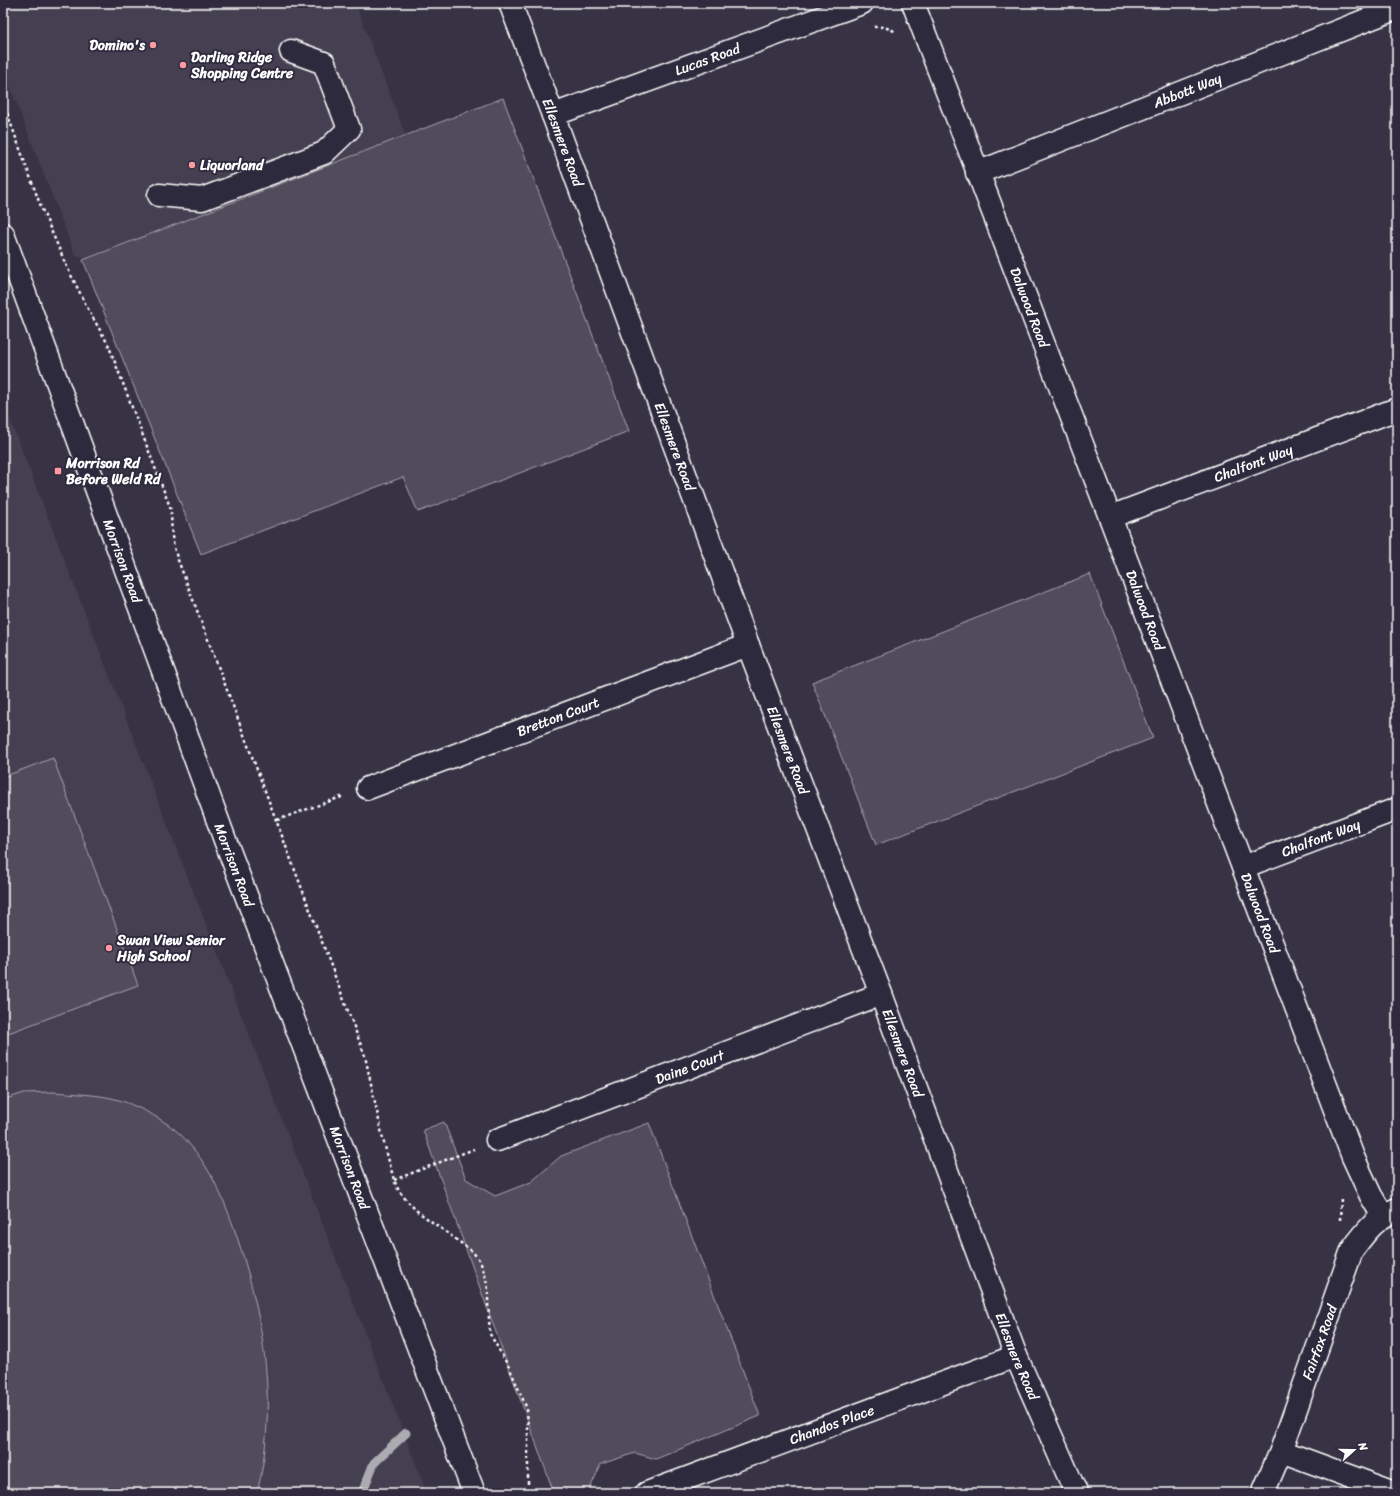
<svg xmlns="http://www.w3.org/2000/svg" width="1400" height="1496" viewBox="0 0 1400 1496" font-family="Sriracha,sans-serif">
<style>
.built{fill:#444051}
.green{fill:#514c5c;stroke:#a8a6ae}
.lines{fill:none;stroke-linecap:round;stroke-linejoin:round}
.stream{stroke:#adabb2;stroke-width:9}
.minor-casing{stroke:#fff;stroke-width:25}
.major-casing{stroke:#fff;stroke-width:25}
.path{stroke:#fff;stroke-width:2.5;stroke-dasharray:3 3;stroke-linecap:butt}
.minor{stroke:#2f2a3d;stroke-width:22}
.major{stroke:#2f2a3d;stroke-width:22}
.poi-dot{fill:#ff9aa2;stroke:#2f2a3d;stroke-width:1.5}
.labels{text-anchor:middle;stroke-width:4;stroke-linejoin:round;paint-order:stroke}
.poi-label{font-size:14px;font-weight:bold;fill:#fff;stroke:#2f2a3d;text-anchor:start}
.street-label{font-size:14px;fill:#fff;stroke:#2f2a3d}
</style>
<rect width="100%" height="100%" fill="#373345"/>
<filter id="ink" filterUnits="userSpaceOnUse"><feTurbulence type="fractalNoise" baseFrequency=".025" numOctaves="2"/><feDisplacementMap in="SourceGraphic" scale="8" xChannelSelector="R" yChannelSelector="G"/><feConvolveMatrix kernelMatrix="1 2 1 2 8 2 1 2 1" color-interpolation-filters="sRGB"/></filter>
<g filter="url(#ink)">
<g class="built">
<polygon points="3,3 355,3 406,137 86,258 75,255 3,68"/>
<polygon points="3,402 427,1493 3,1493"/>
</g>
<g class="green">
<polygon points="503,98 629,431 418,512 403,477 201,554 83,260"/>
<polygon points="1090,574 1153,738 876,845 812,682"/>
<polygon points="53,758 138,985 3,1035 3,777"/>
<path d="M53,1092C74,1094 102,1094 122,1101C140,1107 168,1122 181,1135C210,1164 226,1203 238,1240C265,1321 278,1410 257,1493H3V1100L24,1093Z"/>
<polygon points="444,1122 466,1179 495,1196 531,1182 561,1156 649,1123 760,1416 656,1459 635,1453 601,1464 588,1493 554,1493 423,1130"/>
</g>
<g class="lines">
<polyline class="stream" points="362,1493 374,1463 406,1433"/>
<defs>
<g id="minor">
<path id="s1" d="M510,3L553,115L748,645L881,994L1016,1356L1073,1486L1077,1493"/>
<path id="s2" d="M913,3L1110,517L1353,1157L1371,1196L1383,1216"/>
<path id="s3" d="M553,115L862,3"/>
<path id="s4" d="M977,173L1397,8"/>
<polyline points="159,195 202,199 324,153 349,129 324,63 291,51"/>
<path id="s5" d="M1110,517L1397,409"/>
<path id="s6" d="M368,788L748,645"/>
<path id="s7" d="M1243,867L1397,809"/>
<path id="s8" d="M497,1140L881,994"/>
<polyline points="1281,1451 1395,1493"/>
<path id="s9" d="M647,1493L1016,1356"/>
<path id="s10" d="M1263,1493L1281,1451L1352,1250C1367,1230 1375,1219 1397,1209"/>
</g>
<g id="major">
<path id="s11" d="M3,234L225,840L474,1493"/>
</g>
</defs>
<use href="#minor" class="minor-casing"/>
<use href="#major" class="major-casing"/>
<g class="path">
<path d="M874,27C882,26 889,28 896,32"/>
<path d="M3,102L41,207L68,269L89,311L108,344L170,507C172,517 171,526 172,536C173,544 175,552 178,560L365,1056L383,1139L394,1180L399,1191L407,1201L417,1211L472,1251L480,1261L485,1275L488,1289V1303L490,1334L510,1369L527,1409L528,1428V1493"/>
<polyline points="277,820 344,796"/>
<polyline points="394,1180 474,1149"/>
<polyline points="1340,1220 1341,1198"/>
</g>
<use href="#minor" class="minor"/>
<use href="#major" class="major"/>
</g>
</g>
<g class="poi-dot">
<circle cx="153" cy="45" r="4"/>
<circle cx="183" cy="65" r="4"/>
<circle cx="192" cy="165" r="4"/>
<rect x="54" y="467" width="8" height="8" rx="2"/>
<circle cx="109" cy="948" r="4"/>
</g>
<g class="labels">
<g class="poi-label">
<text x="145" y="50" text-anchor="end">Domino's</text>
<text x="191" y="62">Darling Ridge<tspan x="191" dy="16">Shopping Centre</tspan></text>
<text x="200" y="170">Liquorland</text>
<text x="66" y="468">Morrison Rd<tspan x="66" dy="16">Before Weld Rd</tspan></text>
<text x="117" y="945">Swan View Senior<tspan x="117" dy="16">High School</tspan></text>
</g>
<g class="street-label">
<text dy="5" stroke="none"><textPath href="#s3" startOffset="164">Lucas Road</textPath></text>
<text dy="5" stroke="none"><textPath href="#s4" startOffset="226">Abbott Way</textPath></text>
<text dy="5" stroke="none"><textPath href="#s1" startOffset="149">Ellesmere Road</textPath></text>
<text dy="5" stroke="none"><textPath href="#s2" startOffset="326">Dalwood Road</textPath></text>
<text dy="5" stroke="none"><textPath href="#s1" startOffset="473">Ellesmere Road</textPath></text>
<text dy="5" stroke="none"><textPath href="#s5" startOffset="153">Chalfont Way</textPath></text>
<text dy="5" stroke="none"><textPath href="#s11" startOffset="348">Morrison Road</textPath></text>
<text dy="5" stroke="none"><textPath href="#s2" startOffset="650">Dalwood Road</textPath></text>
<text dy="5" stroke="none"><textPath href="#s6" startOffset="203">Bretton Court</textPath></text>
<text dy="5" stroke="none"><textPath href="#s1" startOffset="797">Ellesmere Road</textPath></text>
<text dy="5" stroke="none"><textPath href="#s7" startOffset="83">Chalfont Way</textPath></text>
<text dy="5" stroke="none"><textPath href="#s11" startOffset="672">Morrison Road</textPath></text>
<text dy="5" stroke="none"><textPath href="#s2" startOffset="974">Dalwood Road</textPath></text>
<text dy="5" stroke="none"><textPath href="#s1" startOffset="1121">Ellesmere Road</textPath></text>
<text dy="5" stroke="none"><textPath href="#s8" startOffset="206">Daine Court</textPath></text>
<text dy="5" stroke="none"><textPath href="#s11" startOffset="996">Morrison Road</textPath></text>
<text dy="5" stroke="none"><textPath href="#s10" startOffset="161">Fairfax Road</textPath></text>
<text dy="5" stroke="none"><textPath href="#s1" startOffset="1445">Ellesmere Road</textPath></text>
<text dy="5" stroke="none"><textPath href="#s9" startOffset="197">Chandos Place</textPath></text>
</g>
</g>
<rect width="1400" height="1496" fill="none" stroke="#2f2a3d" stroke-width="16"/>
<rect x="8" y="8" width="1384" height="1480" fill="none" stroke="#fff" stroke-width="1.5" filter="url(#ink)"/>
<g transform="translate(1354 1450) rotate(69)" stroke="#2f2a3d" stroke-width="3" paint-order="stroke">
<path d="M0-3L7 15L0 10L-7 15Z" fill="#ffffff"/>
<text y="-6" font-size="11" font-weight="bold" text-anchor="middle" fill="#ffffff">N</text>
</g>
</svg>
